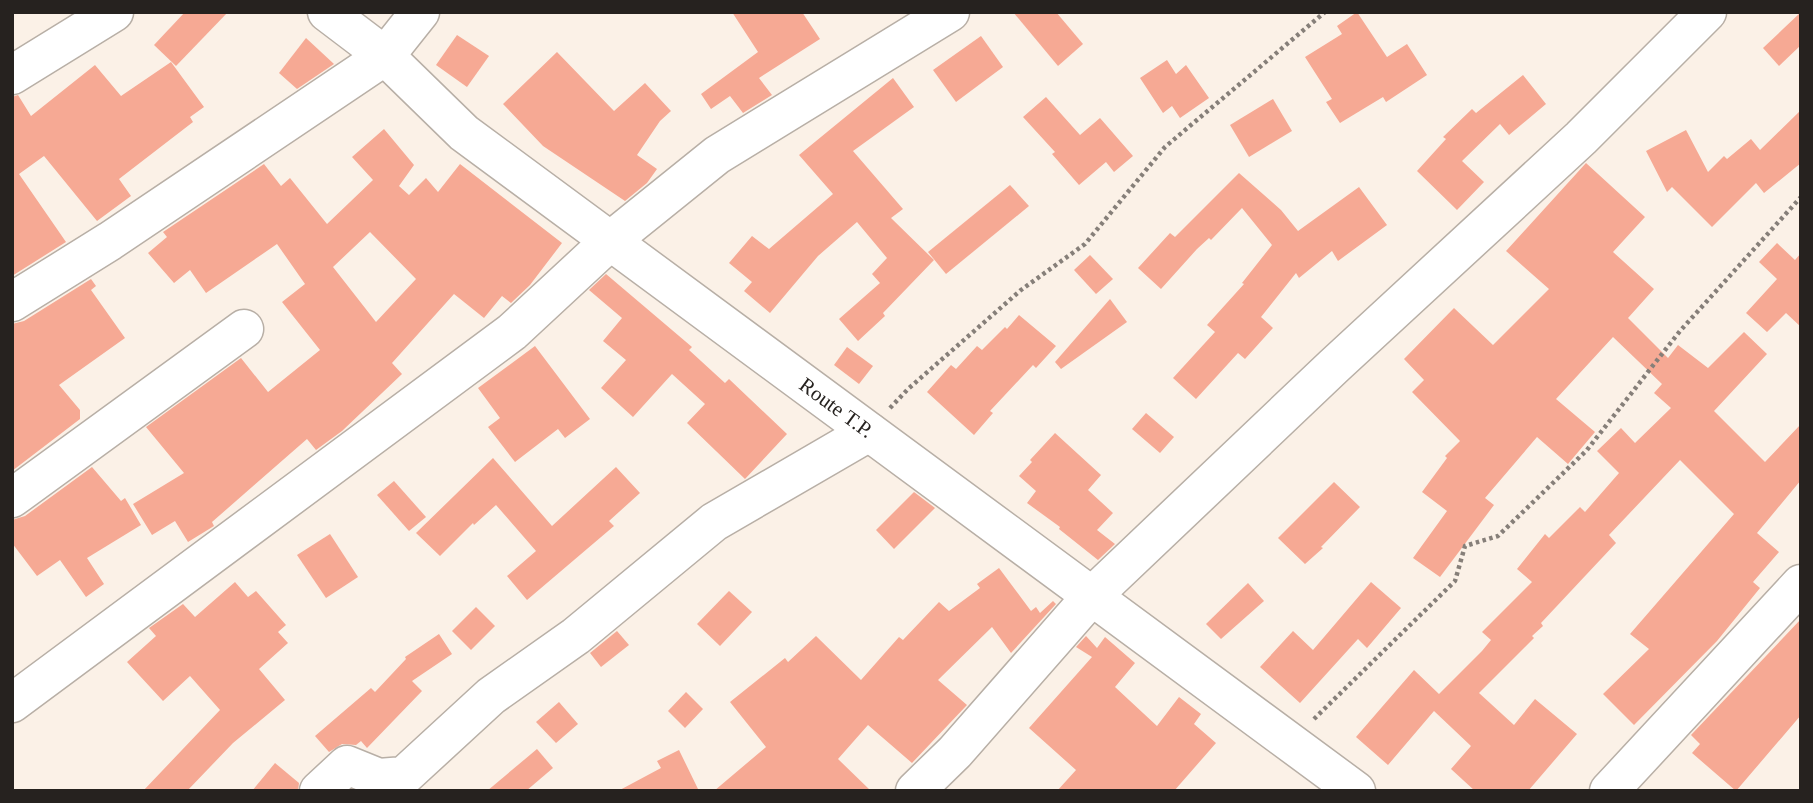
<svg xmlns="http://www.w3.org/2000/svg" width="1813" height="803" viewBox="0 0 1813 803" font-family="'Times New Roman',serif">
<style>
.building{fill:#f6a994;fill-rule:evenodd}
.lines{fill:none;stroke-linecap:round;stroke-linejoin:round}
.minor-casing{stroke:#b8afa6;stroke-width:41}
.path{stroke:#867f79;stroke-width:4.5;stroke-dasharray:3.5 3.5;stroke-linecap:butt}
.minor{stroke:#fff;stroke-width:38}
.labels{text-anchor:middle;stroke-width:7;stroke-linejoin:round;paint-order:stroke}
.street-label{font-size:21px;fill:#26221f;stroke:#fff}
</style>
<rect width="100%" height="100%" fill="#fbf1e7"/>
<g class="building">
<polygon points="185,12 228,12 176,66 154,45"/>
<polygon points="732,12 802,12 820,39 759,78 772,95 743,113 730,96 711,109 701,94 758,52"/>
<polygon points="1013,12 1056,12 1083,44 1058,66"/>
<polygon points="1357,12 1387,57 1407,44 1427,75 1386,102 1383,97 1340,123 1326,102 1332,99 1305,57 1342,34 1337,26"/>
<polygon points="1801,12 1801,45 1779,66 1763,48"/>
<polygon points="457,35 489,56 467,87 436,65"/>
<polygon points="981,36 1003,67 956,102 933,70"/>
<polygon points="306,38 334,64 297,89 279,73"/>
<polygon points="557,52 614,111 645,83 671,111 660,121 637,155 657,169 647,183 625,201 543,146 503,104"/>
<polygon points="1167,60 1176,74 1186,65 1209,98 1180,118 1172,106 1163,113 1140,78"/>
<polygon points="171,62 204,107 190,117 193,122 119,179 131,196 97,221 44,156 19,174 66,242 12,276 12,97 18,95 31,116 95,65 121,96"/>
<polygon points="1523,75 1546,104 1509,135 1500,124 1462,161 1484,182 1457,210 1417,171 1446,139 1443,137 1472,109 1476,113"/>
<polygon points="893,78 914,107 853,151 903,209 891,218 934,260 883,313 885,316 858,341 839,319 880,283 872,274 887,258 857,222 818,256 770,313 744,291 752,282 729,263 752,236 769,249 833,194 799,155"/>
<polygon points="1046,97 1080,135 1100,118 1133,156 1114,172 1106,162 1079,185 1052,154 1055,152 1023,117"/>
<polygon points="1273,99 1292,131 1249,157 1230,125"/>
<polygon points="1801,110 1801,163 1764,193 1756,183 1712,227 1672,187 1667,192 1646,151 1686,130 1708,172 1724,156 1727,159 1751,139 1760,150"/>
<path d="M384,129L414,165L399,186L409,195L426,178L438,192L460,164L562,243L530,285L511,303L502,296L484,318L454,294L392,363L402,374L342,431L316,450L307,439L212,522L214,526L188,542L175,521L152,535L133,504L184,473L146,427L241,358L268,392L320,350L282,302L305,284L277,244L206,293L190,270L174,283L148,253L167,237L163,232L264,164L281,186L290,178L327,224L373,180L352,157ZM370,232L416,279L376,322L333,267Z"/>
<polygon points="1586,163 1645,217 1613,252 1654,289 1628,318 1668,358 1678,345 1708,368 1744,332 1767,354 1714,411 1765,462 1801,424 1801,480 1757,533 1779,552 1753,582 1760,588 1717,641 1634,725 1603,694 1649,649 1630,634 1734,514 1680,460 1609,535 1616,543 1541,623 1543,626 1532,636 1534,638 1479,693 1514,725 1535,699 1577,734 1528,791 1475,791 1451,769 1471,746 1434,711 1388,765 1356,737 1414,670 1439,694 1482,651 1491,640 1482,632 1532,582 1517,569 1545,534 1549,538 1580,507 1585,512 1619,473 1597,451 1621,428 1635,443 1671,408 1654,393 1662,384 1613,337 1556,399 1595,432 1568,464 1537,437 1485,498 1494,505 1440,577 1413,558 1447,511 1422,492 1447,458 1445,456 1460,441 1412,392 1424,380 1404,359 1454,308 1493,345 1549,289 1506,251"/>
<polygon points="1239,173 1281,210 1298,231 1359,187 1387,225 1338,261 1332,251 1299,278 1296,273 1261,317 1273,328 1245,359 1238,353 1196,399 1173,378 1215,332 1207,325 1244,284 1242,283 1272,245 1242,208 1211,240 1209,238 1197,249 1161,289 1138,268 1170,233 1175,237"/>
<polygon points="1010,185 1029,206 946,274 928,252"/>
<polygon points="1777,243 1795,260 1801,253 1801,327 1786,313 1767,332 1746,313 1777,279 1759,262"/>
<polygon points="1090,255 1113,279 1096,294 1074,270"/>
<polygon points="606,274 692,347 689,350 725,383 729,379 787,434 745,479 687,423 705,404 672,374 633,417 601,388 626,360 603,341 622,318 589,290"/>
<polygon points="91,279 96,286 91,290 125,338 59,385 80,410 80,419 12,471 12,324 24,321"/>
<polygon points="1110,299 1127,322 1061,369 1055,362"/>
<polygon points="1019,315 1056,346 1036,368 1033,365 990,411 993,413 974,435 927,392 951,365 956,369 977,346 982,350 1005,327 1007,329"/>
<polygon points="535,346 590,419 565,438 558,429 515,462 488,427 500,418 478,388"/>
<polygon points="847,347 873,366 859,384 834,365"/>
<polygon points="1146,413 1174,437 1160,453 1132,429"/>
<polygon points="1055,433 1101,475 1088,490 1113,513 1097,530 1115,544 1098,560 1059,529 1060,527 1027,503 1036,491 1019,476 1032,462 1030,460"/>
<polygon points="493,458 552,526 616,467 640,493 609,521 614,526 527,600 507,576 536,551 496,505 474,525 473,523 440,556 416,533"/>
<polygon points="92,467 121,501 125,498 141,525 87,558 104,584 86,597 60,560 37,576 12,543 12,520 25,516"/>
<polygon points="394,481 426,517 409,531 377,495"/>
<polygon points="1334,482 1360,507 1321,547 1323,548 1305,564 1278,538"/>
<polygon points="914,492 935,508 894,549 876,530"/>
<polygon points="330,534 358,577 326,598 297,555"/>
<polygon points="999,568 1031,611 1036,607 1040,613 1053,601 1056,604 1011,653 992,627 938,680 967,705 912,763 868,725 838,759 871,791 714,791 766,747 730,702 785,658 788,662 816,636 861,680 899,637 903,640 939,602 949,611 980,588 977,584"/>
<polygon points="235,582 248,597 256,591 286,625 278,632 288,643 259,669 285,700 233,743 187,791 143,791 220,710 190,676 163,701 127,662 156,636 149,628 183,604 195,617"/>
<polygon points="1371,582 1401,608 1367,648 1358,639 1300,703 1260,667 1293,631 1313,650"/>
<polygon points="1248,583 1264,601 1221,639 1206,624"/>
<polygon points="729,591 752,612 720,646 697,624"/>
<polygon points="476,607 495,626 471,650 452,631"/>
<polygon points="1801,619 1801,715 1736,791 1692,753 1700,744 1691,735"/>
<polygon points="617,631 629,645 601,667 590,653"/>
<polygon points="439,634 452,654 412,681 422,691 367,748 361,741 356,745 342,744 329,752 315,736 371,688 375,692 406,659 405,657"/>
<polygon points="1086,636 1097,648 1105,637 1135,663 1115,687 1157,726 1179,697 1201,714 1194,724 1216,743 1174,791 1057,791 1076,770 1029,728 1092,657 1076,647"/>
<polygon points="686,692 703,709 685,728 668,711"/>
<polygon points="559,702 578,724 556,743 536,722"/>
<polygon points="537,749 553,768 526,791 487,791"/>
<polygon points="679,750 699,791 618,791 661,768 657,761"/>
<polygon points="275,763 299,783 298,791 252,791"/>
</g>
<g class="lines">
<defs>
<g id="minor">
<path id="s1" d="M327,12L385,56L464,133L1356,791"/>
<polyline points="12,75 114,12"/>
<polyline points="12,302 110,241 385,56 420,12"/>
<polyline points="12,498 244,329"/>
<polyline points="12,703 512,332 609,242 717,155 950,12"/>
<polyline points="319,791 347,765 379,778 404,776 491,696 576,636 714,522 869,432"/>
<polyline points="915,791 955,752 1091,597 1334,366 1581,138 1707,12"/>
<polyline points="1609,791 1801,584"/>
</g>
</defs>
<use href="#minor" class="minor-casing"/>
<g class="path">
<polyline points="890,408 908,389 1021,290 1085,244 1165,147 1325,12"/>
<polyline points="1314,719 1455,581 1465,546 1498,536 1587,450 1680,331 1801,197"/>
</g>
<use href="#minor" class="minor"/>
</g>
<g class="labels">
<g class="street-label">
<text dy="7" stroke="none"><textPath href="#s1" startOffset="646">Route T.P.</textPath></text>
</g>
</g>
<rect width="1813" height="803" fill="none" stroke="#26221f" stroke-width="28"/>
</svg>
